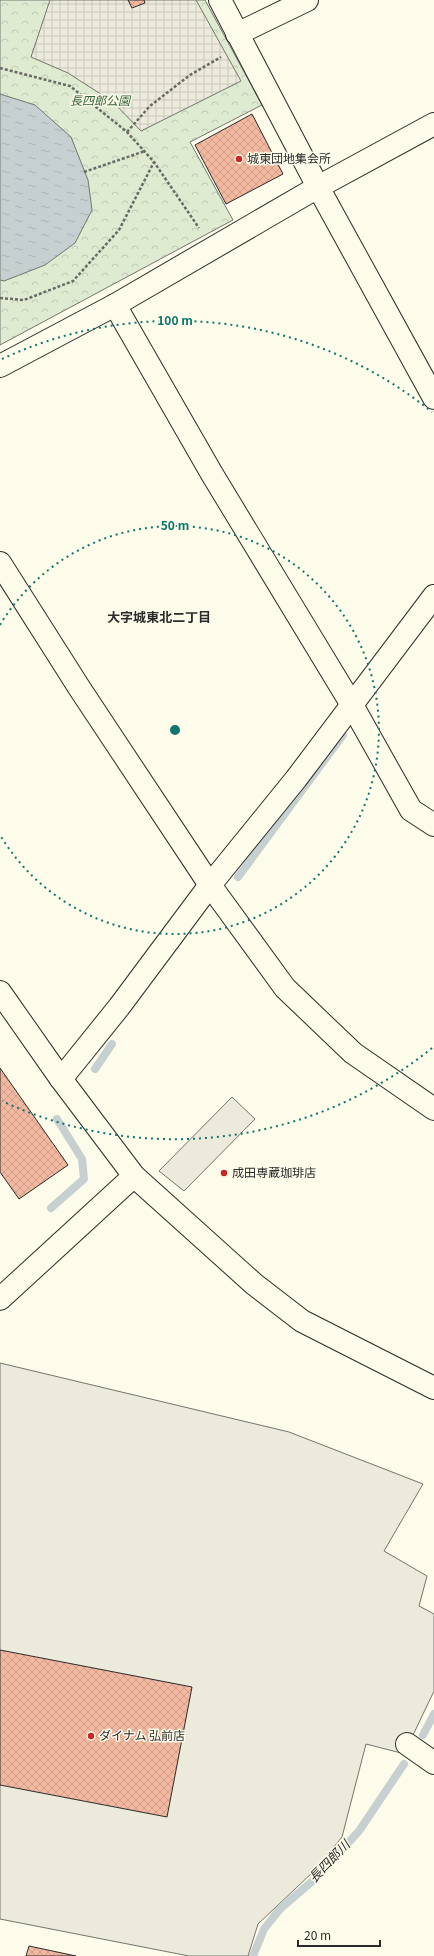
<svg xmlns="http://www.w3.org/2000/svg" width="434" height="1956" viewBox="0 0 434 1956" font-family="Georgia,'Noto Sans JP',serif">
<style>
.forest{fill:url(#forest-crowns);stroke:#74746e}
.parking{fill:#eceadb;stroke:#74746e}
.plaza{fill:url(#plaza-grid);stroke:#74746e}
.water{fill:url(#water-ripples);stroke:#74746e}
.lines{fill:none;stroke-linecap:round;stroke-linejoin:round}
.stream{stroke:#c7d0d0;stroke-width:8}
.building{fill:url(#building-cross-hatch);stroke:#2b2b2b}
.minor-casing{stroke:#2b2b2b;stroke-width:24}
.tertiary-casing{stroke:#2b2b2b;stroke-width:24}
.path{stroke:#6a6964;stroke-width:2.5;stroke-dasharray:3 2;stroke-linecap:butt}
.minor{stroke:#fdfbea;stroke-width:22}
.tertiary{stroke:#fdfbea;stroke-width:22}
.ring{fill:none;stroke:#0f766e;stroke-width:2;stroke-dasharray:2 4}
.poi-dot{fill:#c62828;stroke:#fdfbea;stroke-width:1.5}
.labels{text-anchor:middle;stroke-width:3;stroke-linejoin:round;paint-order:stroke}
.park-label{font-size:12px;font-style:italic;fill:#34623c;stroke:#fdfbea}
.poi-label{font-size:12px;fill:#2b2b2b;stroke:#fdfbea;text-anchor:start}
.neighbourhood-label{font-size:13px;font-weight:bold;fill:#2b2b2b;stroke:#fdfbea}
.water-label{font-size:13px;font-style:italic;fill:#2b2b2b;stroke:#fdfbea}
.centre{fill:#0f766e;stroke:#fdfbea;stroke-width:2}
.ring-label{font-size:12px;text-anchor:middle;font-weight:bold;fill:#0f766e;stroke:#fdfbea;stroke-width:3;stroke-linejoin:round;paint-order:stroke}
</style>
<defs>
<pattern id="forest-crowns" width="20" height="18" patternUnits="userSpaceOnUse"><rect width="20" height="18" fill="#deebd1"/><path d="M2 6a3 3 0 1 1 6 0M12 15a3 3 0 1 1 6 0" fill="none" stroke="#bfcab4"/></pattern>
<pattern id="plaza-grid" width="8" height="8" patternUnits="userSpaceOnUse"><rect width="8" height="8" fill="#eceadb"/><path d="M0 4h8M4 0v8" fill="none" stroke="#cbc9bc"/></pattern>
<pattern id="water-ripples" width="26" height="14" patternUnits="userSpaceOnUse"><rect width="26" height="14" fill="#c7d0d0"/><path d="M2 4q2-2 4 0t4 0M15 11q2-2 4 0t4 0" fill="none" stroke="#abb3b3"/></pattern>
<pattern id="building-cross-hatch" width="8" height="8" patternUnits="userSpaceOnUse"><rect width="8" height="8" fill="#f2b8a0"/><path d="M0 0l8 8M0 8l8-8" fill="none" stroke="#d09e8a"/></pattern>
</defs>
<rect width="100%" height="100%" fill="#fdfbea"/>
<polygon class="forest" points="0,0 205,0 262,105 190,142 233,220 0,345"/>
<g class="parking">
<polygon points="232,1097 255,1119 184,1191 159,1171"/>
<polygon points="0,1363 289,1432 423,1484 384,1551 427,1576 419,1606 434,1614 434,1691 414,1733 401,1753 366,1744 342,1837 314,1871 258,1924 248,1956 189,1956 0,1919"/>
</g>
<polygon class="plaza" points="50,0 196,0 241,81 141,131 113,102 68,73 31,57"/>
<polygon class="water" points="0,94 35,105 71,137 88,180 92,210 75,243 45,265 4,281 0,280"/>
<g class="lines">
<g class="stream">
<polyline points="238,877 343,735"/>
<polyline points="95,1069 112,1044"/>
<polyline points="51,1208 84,1179 82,1159 57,1119"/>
<polyline points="423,1735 434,1714"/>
<polyline points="253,1956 264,1929 280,1909 316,1878 359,1831 404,1764"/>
</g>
</g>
<g class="building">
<polygon points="128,0 144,0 145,3 132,8"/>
<polygon points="252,114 283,174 226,204 195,145"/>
<polygon points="0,1068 68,1165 19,1199 0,1172"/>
<polygon points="0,1650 192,1687 167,1817 0,1785"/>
<polygon points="29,1946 76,1956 26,1956"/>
</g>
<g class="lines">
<defs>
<g id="minor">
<polyline points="220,0 318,187 434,398"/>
<polyline points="237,34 307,0"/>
<polyline points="115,305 212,474 352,705 411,810 434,825"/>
<polyline points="0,366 115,305 318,187 434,124"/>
<polyline points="0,563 80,689 210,885 285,988 353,1053 434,1109"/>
<polyline points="61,1079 119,1007 210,885 296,779 434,596"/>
<polyline points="407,1744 434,1763"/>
</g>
<g id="tertiary">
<polyline points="0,992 61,1079 134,1176 254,1284 302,1321 434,1388"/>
<polyline points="0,1299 134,1176"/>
</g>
</defs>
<use href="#minor" class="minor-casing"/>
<use href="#tertiary" class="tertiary-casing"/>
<g class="path">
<polyline points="0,68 70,86 127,132 154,162 199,228"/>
<polyline points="127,132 150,106 190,75 221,57"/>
<polyline points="84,172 145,151"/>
<polyline points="0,298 24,300 73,281 119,230 154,162"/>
</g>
<use href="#minor" class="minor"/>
<use href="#tertiary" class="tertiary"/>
</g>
<g class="ring">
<path d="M0 625A204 204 0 1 1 0 835"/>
<path d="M432 1048A409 409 0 0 1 2 1101M2 359A409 409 0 0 1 432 412"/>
</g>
<g class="poi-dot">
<circle cx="239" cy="159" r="4"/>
<circle cx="224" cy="1173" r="4"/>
<circle cx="91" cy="1736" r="4"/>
</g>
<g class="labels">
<g class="park-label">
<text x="100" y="105">長四郎公園</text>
</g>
<g class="poi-label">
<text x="247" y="163">城東団地集会所</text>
<text x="232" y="1177">成田専蔵珈琲店</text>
<text x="99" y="1740">ダイナム 弘前店</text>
</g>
<g class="neighbourhood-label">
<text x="159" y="622">大字城東北二丁目</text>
</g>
<g class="water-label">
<text transform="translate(329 1861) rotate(-46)" y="5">長四郎川</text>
</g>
</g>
<circle cx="175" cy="730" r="6" class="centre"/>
<g class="ring-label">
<text x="175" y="325">100 m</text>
<text x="175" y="530">50 m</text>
</g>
<path d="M298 1940v6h82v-6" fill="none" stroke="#2b2b2b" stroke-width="2"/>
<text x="304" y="1940" font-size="12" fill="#2b2b2b" stroke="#fdfbea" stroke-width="3" paint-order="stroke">20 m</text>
</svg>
